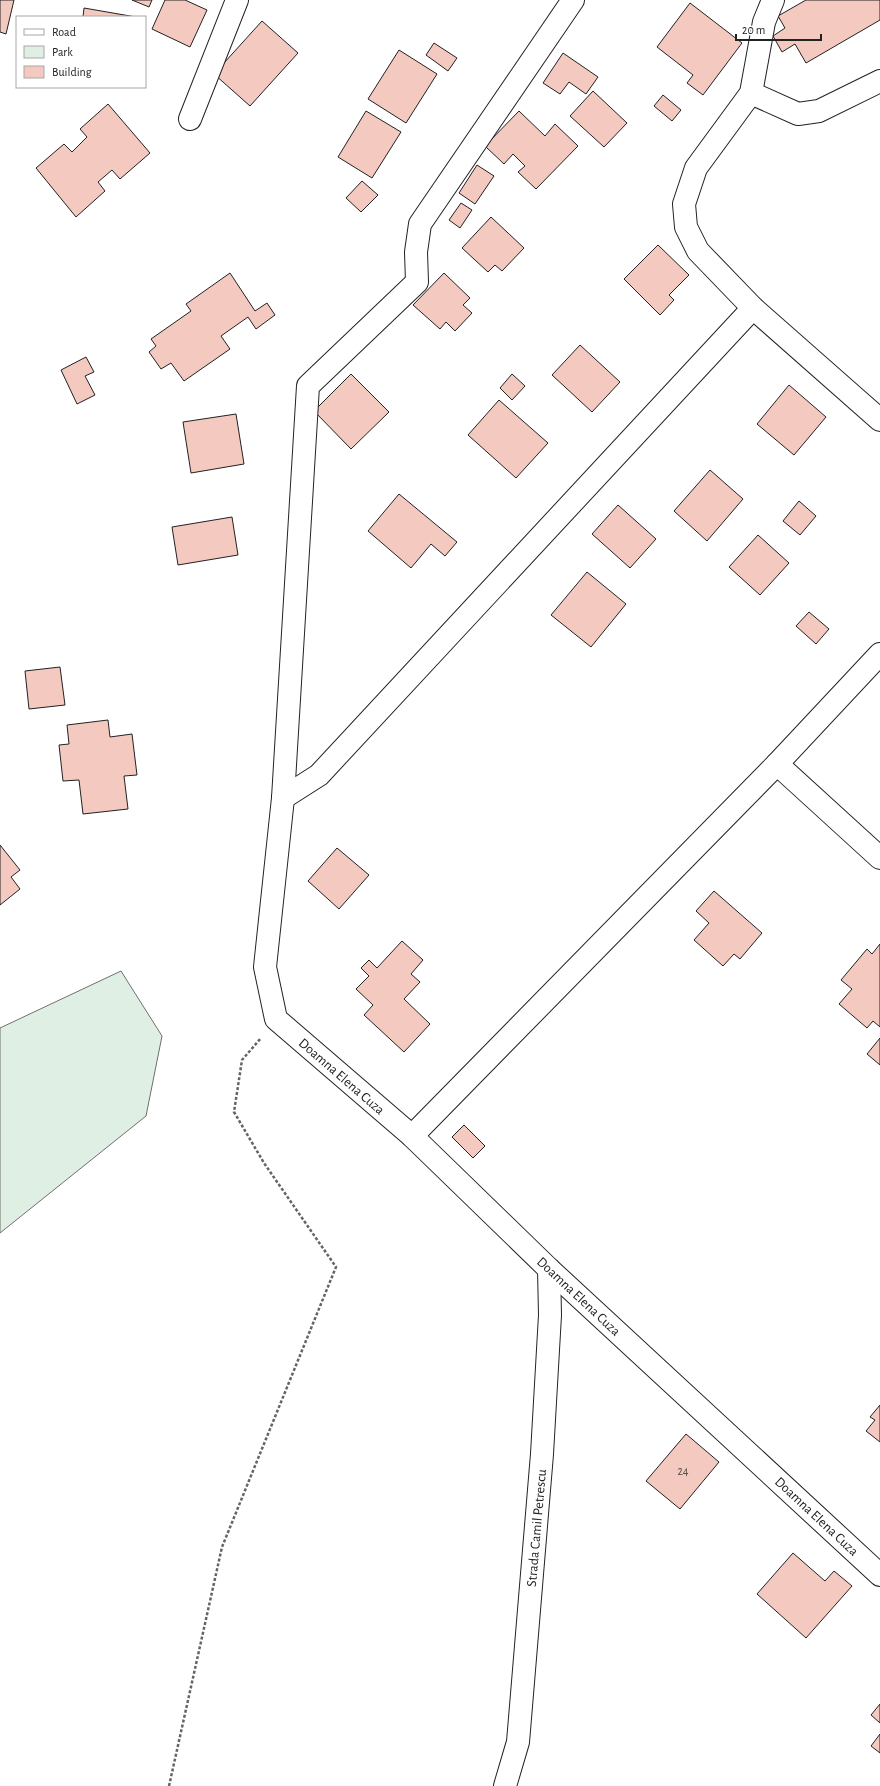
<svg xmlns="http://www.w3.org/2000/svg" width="880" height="1786" viewBox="0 0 880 1786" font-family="'Alegreya Sans',sans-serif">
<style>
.green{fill:#e0efe3;stroke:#6f6f6f}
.building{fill:#f3c9c0;stroke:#222}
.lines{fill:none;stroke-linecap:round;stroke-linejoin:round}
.minor-casing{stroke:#222;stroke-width:24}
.path{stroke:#646464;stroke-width:2.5;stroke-dasharray:3 2;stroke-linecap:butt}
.minor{stroke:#fff;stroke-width:22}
.labels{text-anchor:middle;stroke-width:3;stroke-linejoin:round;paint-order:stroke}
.number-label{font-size:12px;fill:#564c4a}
.street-label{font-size:14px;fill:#222;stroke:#fff}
</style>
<rect width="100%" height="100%" fill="#fff"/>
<polygon class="green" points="121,971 162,1036 146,1116 0,1233 0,1028"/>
<g class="building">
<polygon points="0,0 14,0 6,34 0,32"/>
<polygon points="132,0 152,0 149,7"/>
<polygon points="165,0 185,0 207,10 190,47 152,29"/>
<polygon points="806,0 880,0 880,20 806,63 795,44 782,52 773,36 785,28 778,16"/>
<polygon points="690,3 742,43 703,95 687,83 693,75 657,47"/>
<polygon points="84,8 136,17 83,17"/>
<polygon points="262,21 298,53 250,106 214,74"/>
<polygon points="434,43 457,58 448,71 426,55"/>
<polygon points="399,50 437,74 406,123 368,99"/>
<polygon points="563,53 598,77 586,94 569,82 560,94 543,83"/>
<polygon points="593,91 627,123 604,147 570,116"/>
<polygon points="663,95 681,110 672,121 654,106"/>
<polygon points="108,104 150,153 120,179 112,170 98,182 105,191 76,217 36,168 64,144 72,152 87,137 80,129"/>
<polygon points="366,111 401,132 372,178 338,157"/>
<polygon points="519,111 545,136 555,124 578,146 536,189 518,172 525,166 513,154 504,164 485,146"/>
<polygon points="477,165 494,176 475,204 459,193"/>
<polygon points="362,181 378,195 361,212 346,198"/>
<polygon points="461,203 472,210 460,228 449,220"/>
<polygon points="491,217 524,248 502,271 495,265 488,272 462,248"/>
<polygon points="658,245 689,275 669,295 674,300 660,315 624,279"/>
<polygon points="230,273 255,311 267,303 275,315 256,329 248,317 221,336 230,349 184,381 171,363 161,369 149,352 156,346 151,339 191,311 186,304"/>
<polygon points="444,273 470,298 463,305 472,313 455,331 446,322 440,329 413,305"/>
<polygon points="580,345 620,382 592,412 552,375"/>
<polygon points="86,357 94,372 85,376 95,395 77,404 61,370"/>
<polygon points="351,374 389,412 351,449 314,411"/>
<polygon points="512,374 525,386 512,400 500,388"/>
<polygon points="789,385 826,417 794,455 757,424"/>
<polygon points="499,400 548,443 516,478 468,435"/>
<polygon points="236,414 244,464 191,473 183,422"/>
<polygon points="710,470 743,499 707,541 674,511"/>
<polygon points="399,494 457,542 445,556 431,544 411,568 368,531"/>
<polygon points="799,501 816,516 800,535 783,521"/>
<polygon points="618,505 656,539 630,568 592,534"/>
<polygon points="232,517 238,555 178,565 172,527"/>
<polygon points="758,535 789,563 760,595 729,567"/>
<polygon points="587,572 626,604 591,647 551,615"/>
<polygon points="809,612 829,629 816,644 796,626"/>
<polygon points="60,667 65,705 29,709 25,671"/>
<polygon points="108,720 110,737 132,734 137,775 124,776 128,809 83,814 79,780 63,781 59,745 69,744 67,725"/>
<polygon points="0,845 20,870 11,877 20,889 0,905"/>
<polygon points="337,848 369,875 339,909 308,881"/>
<polygon points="714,891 762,933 740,959 734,954 723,966 694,940 709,923 696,911"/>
<polygon points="402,941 423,960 411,974 420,982 404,999 430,1024 404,1052 364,1015 373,1005 356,989 369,976 361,968 369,960 377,968"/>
<polygon points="880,944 880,1027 873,1021 867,1028 839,1004 852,989 841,980 867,949 872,954"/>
<polygon points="880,1038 880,1065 867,1054"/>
<polygon points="464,1125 485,1146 473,1158 452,1137"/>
<polygon points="880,1405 880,1442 866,1431 875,1420 870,1417"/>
<polygon points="686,1434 719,1462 680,1509 646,1481"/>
<polygon points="793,1553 825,1581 834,1571 852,1586 806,1638 757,1594"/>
<polygon points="880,1704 880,1723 871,1715"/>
<polygon points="880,1734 880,1753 871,1746"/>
</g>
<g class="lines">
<defs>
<g id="minor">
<polyline points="573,0 420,224 416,252 417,282 308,386 283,798 265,967 276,1019 412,1136 549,1269 880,1575"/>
<polyline points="773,0 764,22 751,93 696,168 684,204 686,227 698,251 753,308 880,420"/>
<polyline points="751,93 798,114 819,111 880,81"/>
<polyline points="190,119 237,0"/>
<polyline points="777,764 880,858"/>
<polyline points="283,798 319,775 753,308"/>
<polyline points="412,1136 777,764 880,654"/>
<polyline points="505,1786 518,1742 542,1454 550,1315 549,1269"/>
</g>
</defs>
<use href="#minor" class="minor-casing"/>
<polyline class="path" points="169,1786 222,1547 336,1267 264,1163 234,1112 242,1060 261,1038"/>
<use href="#minor" class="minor"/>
</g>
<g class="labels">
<g class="number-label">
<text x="683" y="1475">24</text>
</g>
<g class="street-label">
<text transform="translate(342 1076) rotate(41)" y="5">Doamna Elena Cuza</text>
<text transform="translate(579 1296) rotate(43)" y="5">Doamna Elena Cuza</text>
<text transform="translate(817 1516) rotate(43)" y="5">Doamna Elena Cuza</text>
<text transform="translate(536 1528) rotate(-85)" y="5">Strada Camil Petrescu</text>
</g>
</g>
<rect x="16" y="16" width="130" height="72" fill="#ffffff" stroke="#a7a7a7"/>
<rect x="24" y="29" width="20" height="6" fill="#ffffff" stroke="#a7a7a7"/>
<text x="52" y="36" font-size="12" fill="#222222">Road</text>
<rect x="24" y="46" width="20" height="12" fill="#e0efe3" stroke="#a7a7a7"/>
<text x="52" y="56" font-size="12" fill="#222222">Park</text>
<rect x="24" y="66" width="20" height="12" fill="#f3c9c0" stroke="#a7a7a7"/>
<text x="52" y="76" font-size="12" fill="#222222">Building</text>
<path d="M736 34v6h85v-6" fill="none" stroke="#222222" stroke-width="2"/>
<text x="742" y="34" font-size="12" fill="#222222" stroke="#ffffff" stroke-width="3" paint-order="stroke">20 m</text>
</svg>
